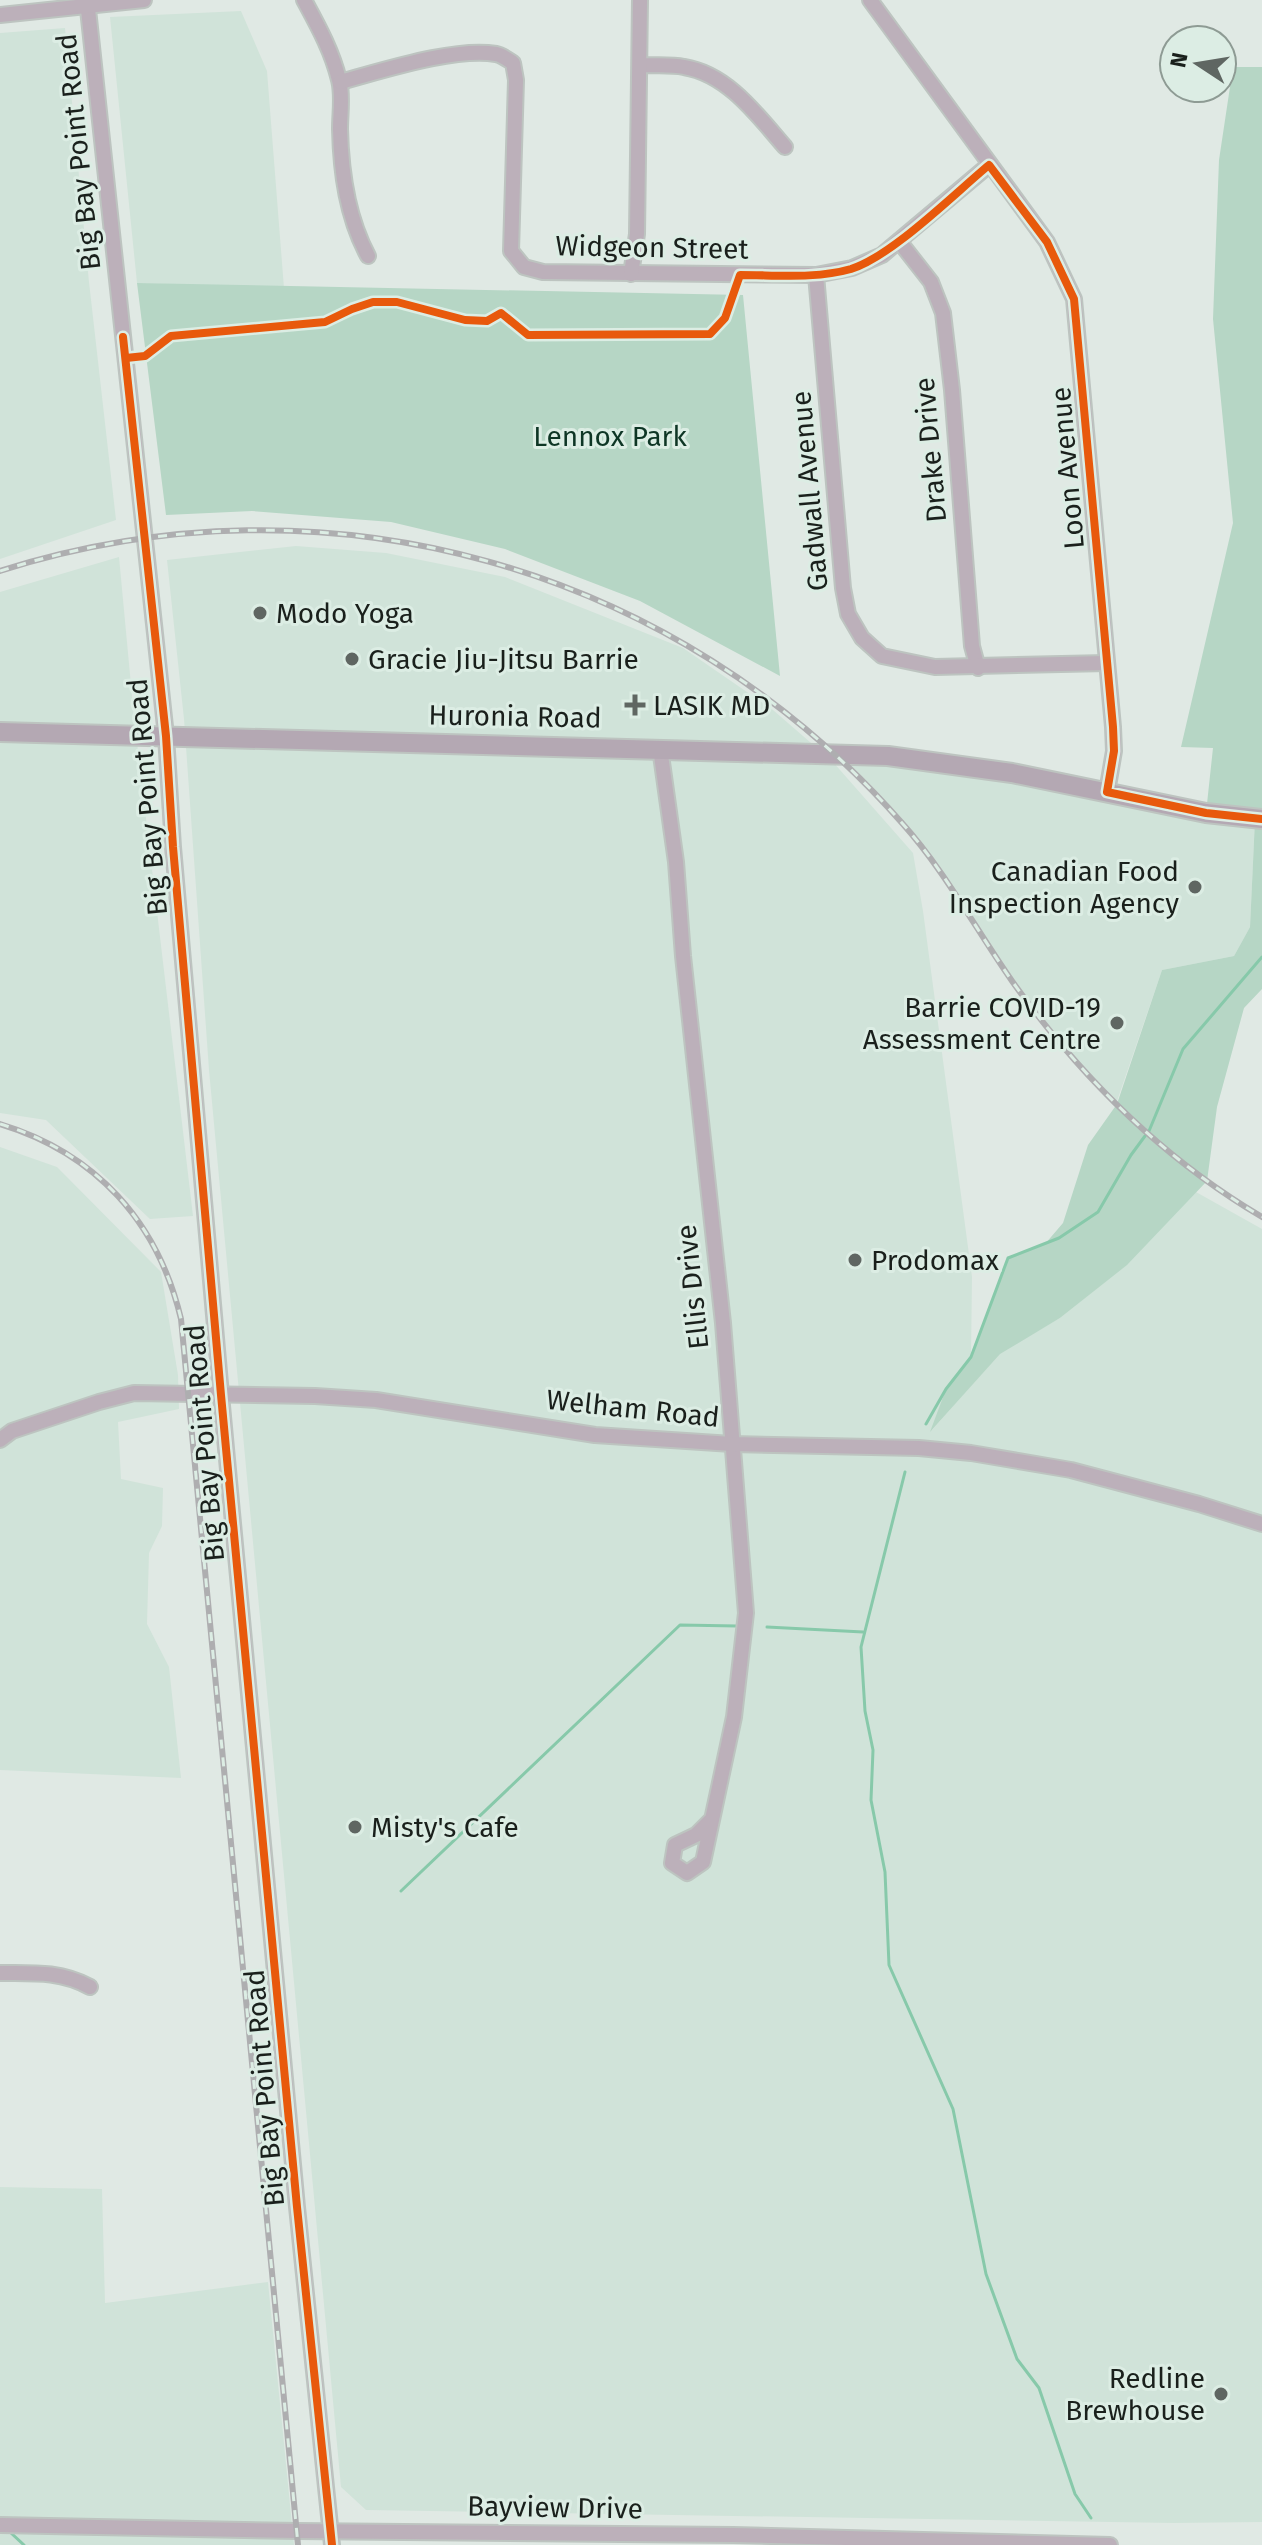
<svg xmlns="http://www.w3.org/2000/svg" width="1262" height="2545" viewBox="0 0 1262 2545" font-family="'Fira Sans',sans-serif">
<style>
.built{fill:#d0e3d9}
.green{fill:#b6d6c5}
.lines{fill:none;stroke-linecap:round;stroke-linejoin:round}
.stream{stroke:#87c9aa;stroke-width:3}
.minor-casing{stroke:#bdc4c0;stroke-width:18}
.major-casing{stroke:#bdc4c0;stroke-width:22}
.minor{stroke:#bcb0ba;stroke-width:14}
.major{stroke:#b4a8b3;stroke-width:18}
.rail-casing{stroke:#aeaeb0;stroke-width:6}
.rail{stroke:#dcede4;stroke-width:3;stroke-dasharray:9;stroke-linecap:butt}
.cycleway-casing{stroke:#dcede4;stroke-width:13}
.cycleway{stroke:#e8590c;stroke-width:8}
.poi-dot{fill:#5f6662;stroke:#dcede4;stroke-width:3}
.labels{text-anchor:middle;stroke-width:6;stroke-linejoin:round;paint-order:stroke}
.street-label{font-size:28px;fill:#1a201c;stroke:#dcede4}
.park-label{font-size:28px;fill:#0e3625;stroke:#dcede4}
.poi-label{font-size:28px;fill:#1a201c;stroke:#dcede4;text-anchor:start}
</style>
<rect width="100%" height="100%" fill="#e0e9e4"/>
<g class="built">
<polygon points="241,11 267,71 284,288 137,283 110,17"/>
<polygon points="65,28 89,282 116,520 0,559 0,33"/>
<polygon points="296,546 386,553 505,577 683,648 773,710 833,762 913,853 923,911 972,1277 971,1357 946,1389 932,1430 1000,1353 1060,1318 1126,1265 1196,1192 1262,1229 1262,2522 1174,2523 366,2510 341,2487 209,1070 184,719 167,560"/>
<polygon points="119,557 134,717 193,1216 150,1219 46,1120 0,1113 0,592"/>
<polygon points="836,754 1255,818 1250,927 1234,956 1162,970 1116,1104 1084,1072 1034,1012 945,878 904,825"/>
<polygon points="0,1147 57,1167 161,1272 178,1375 179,1409 118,1422 121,1479 163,1488 162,1526 149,1553 147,1624 169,1667 181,1778 0,1770"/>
<polygon points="0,2187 102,2189 105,2303 268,2282 294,2545 0,2545"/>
</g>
<g class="green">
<polygon points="1233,67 1262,67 1262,989 1244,1008 1217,1107 1207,1181 1127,1265 1060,1318 1000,1354 930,1432 946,1389 971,1357 1008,1258 1045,1244 1063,1223 1088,1145 1117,1104 1162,970 1234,956 1250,927 1255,819 1206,813 1213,748 1181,747 1233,523 1213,319 1219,160"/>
<polygon points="137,283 743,295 780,676 640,601 505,549 391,522 252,511 166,515"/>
</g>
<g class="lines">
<g class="stream">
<polyline points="1149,1131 1183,1049 1262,957"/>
<polyline points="926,1424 946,1389 971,1357 1008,1258 1059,1238 1098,1212 1131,1155 1145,1136"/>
<polyline points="905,1472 861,1647 865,1711 873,1750 871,1800 885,1872 889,1965 953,2109 986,2274 1017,2359 1039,2388 1075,2494 1091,2518"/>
<polyline points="767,1627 863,1632"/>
<polyline points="401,1891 680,1625 737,1626"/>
<polyline points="11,2533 24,2545"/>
</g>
<defs>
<g id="minor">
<polyline points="87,0 166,736 173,847 221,1395 297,2207 332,2545"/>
<path d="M304,0C318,26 332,51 339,80C343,95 340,113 340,129C341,173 347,217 368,256"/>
<polyline points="870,0 1047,242 1074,299 1113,727 1114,751 1107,792"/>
<polyline points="0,15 144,0"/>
<path d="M640,65C654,66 670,64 684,67C728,74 758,116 785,147"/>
<path d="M340,82C382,71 454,47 496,54C502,55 507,59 513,63L516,80L511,251L524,267L543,272L816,275L852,268L882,255L989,165"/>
<polyline points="899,241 931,282 943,313 952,390 972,646 978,668"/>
<polyline points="631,274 637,234 640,0"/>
<polyline points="816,275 843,588 848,614 862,638 882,656 935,667 1107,663"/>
<polyline points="660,748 676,862 683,956 723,1323 746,1613 734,1717 703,1862 687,1873 672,1863 675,1845 696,1835 712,1819"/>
<polyline points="0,1440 12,1431 99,1402 134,1393 315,1396 376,1400 595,1435 732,1444 919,1448 971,1453 1071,1470 1199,1504 1262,1524"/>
<path d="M0,1973C33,1973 61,1971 90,1987"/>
<polyline points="0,2525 297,2531 733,2535 1110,2545"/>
</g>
<polyline id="major" points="0,732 888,756 1012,773 1206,813 1262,819"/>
</defs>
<use href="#minor" class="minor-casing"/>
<use href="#major" class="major-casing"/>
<use href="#minor" class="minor"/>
<use href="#major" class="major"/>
<defs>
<g id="rail">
<path d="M0,571C327,467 676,566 902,823C945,871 975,928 1012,981C1079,1075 1162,1158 1262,1217"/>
<path d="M0,1124C96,1153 158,1222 181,1319L298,2545"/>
</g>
</defs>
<use href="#rail" class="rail-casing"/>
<use href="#rail" class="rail"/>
<defs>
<g id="cycleway">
<polyline points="123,337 166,736 173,847 221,1395 297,2207 332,2545"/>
<path d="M126,358L145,356L171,336L325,322L352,309L373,302H397L465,320L487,321L501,313L528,335L710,334L725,318L740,275C777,275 816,279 851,269C892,256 954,194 989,165L1047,242L1074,299L1113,727L1114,751L1107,792L1206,813L1262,819"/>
</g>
</defs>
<use href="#cycleway" class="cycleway-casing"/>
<use href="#cycleway" class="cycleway"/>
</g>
<g class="poi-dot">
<circle cx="260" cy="613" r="8"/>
<circle cx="352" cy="659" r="8"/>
<path d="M631 693h8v8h8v8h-8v8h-8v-8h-8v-8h8z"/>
<circle cx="1195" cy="887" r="8"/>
<circle cx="1117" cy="1023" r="8"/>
<circle cx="855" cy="1260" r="8"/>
<circle cx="355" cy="1827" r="8"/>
<circle cx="1221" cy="2394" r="8"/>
</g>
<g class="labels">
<g class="street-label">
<text transform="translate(78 152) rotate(-96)" y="10">Big Bay Point Road</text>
<text transform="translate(652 247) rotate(1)" y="10">Widgeon Street</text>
<text transform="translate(930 450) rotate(-95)" y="10">Drake Drive</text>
<text transform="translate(1067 468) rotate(-95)" y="10">Loon Avenue</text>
<text transform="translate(809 491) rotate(-95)" y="10">Gadwall Avenue</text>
<text transform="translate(515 716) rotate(1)" y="10">Huronia Road</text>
<text transform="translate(147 797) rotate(-95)" y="10">Big Bay Point Road</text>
<text transform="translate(692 1287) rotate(-96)" y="10">Ellis Drive</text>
<text transform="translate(633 1408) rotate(6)" y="10">Welham Road</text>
<text transform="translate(204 1443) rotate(-95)" y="10">Big Bay Point Road</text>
<text transform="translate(264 2088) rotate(-95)" y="10">Big Bay Point Road</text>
<text transform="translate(555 2507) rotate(1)" y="10">Bayview Drive</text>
</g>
<g class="park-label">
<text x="610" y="446">Lennox Park</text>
</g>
<g class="poi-label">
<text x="276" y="623">Modo Yoga</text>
<text x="368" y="669">Gracie Jiu-Jitsu Barrie</text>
<text x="653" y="715">LASIK MD</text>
<text x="1179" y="881" text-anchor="end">Canadian Food<tspan x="1179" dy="32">Inspection Agency</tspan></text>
<text x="1101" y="1017" text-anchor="end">Barrie COVID-19<tspan x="1101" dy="32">Assessment Centre</tspan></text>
<text x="871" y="1270">Prodomax</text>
<text x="371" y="1837">Misty's Cafe</text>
<text x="1205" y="2388" text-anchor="end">Redline<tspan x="1205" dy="32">Brewhouse</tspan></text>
</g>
</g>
<g transform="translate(1198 64) rotate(282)"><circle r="38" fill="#dcede4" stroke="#8e9b94" stroke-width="2"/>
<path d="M0-6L14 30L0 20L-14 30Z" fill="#5f6662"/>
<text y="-12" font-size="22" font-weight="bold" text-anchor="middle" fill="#1a201c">N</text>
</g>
</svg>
